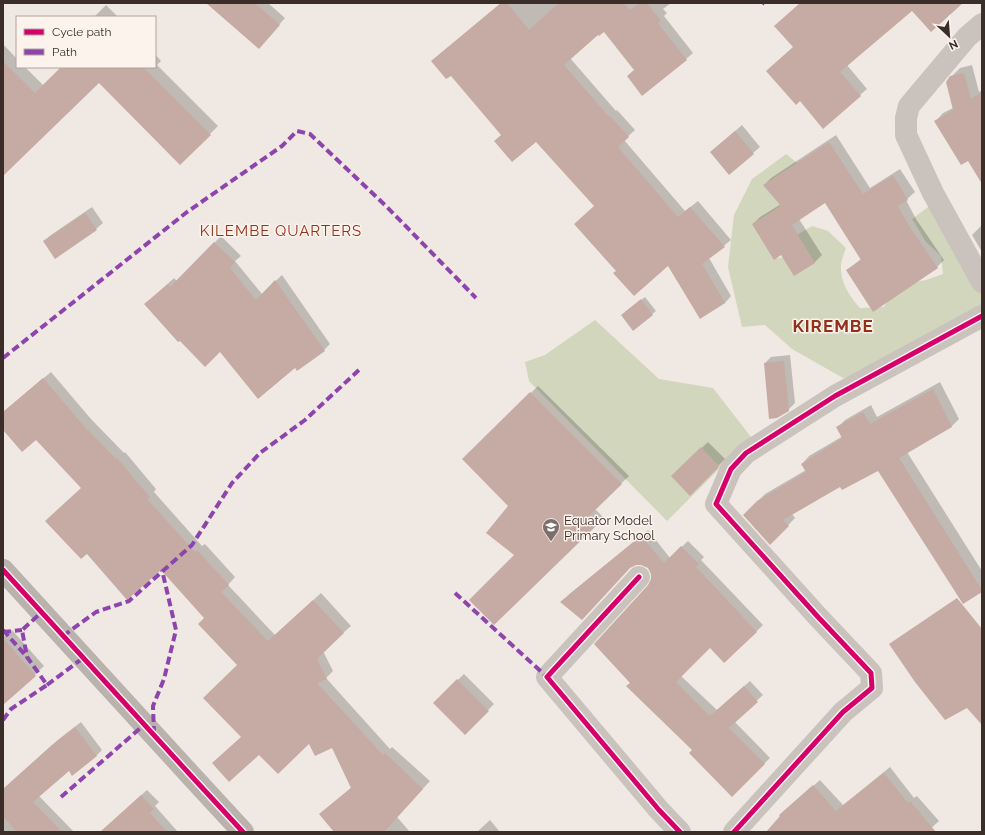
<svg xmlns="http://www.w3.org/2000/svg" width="985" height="835" viewBox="0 0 985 835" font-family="Raleway,sans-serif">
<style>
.green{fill:#d2d6bc}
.shadow{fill:#0003}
.building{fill:#c5aba3}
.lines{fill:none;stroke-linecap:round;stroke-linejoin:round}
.street{stroke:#cac2bc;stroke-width:22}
.secondary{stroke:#bab2ad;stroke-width:22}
.quiet{stroke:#8e44ad;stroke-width:4;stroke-dasharray:8 4;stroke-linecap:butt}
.cycleway-casing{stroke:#fcf3ec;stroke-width:8}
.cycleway{stroke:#d6006c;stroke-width:5}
.labels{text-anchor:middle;stroke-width:3;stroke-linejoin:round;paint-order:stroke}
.poi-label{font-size:13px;fill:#3b2e29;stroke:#fcf3ec;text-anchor:start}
.quarter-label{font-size:15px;letter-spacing:1px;fill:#92301a;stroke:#fcf3ec}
.district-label{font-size:17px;font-weight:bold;letter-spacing:1px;fill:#92301a;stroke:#fcf3ec}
</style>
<rect width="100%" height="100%" fill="#f0e9e3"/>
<g class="green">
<path d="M786,154L801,166L799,188L775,211V258L788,257L795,236L812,226L828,231L846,248C844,254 841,260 841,266C840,282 850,297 860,308L884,307L896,285L926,280L943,274L941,256L926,242L912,219L932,204L982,274V318L898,372L843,378L792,349L765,325L742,327L728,267L734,215L752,179Z"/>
<polygon points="595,320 659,379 713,388 751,437 667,521 529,381 525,362 545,355"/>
</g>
<g class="shadow">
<polygon points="218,3 268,3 285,18 265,41"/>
<polygon points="501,3 671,3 663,9 667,13 664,16 693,53 686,59 635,70 604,30 598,34 570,58 616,111 617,110 635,130 624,140 685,211 698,201 731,240 709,258 731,296 725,303 700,318 668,265 617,271 595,206 536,140 502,135 439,55"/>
<polygon points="800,3 961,3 912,10 847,65 867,89 823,127 794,47"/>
<polygon points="106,5 118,17 94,17"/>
<polygon points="3,44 17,59 17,67 25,67 43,85 62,67 155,67 155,54 161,61 157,65 218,126 180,164 99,82 3,157"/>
<polygon points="972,65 979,92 982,90 982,182 968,159 935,122 943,113 953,108 951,77 960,68"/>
<polygon points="742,125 760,147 753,153 711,152"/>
<polygon points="836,135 870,188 900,169 915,192 906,200 916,219 944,260 937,267 847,270 861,259 825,202 799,219 822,255 815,262 794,275 782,254 753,224 760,217 781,204 764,185 771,178"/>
<polygon points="92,207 103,223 96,229 44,241 51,235"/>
<polygon points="982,225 982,252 972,235"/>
<polygon points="221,236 241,256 235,261 262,294 282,275 330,344 324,350 295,366 220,351 152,298 174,278 177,281"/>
<polygon points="645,297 656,311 633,329 625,312"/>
<polygon points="790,355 795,403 788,410 765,363 771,357"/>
<polygon points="51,372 91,419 124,453 125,452 156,489 154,492 202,546 205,544 235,577 228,585 275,635 321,593 351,626 323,651 333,671 326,678 390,749 392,747 430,781 397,817 410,832 335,832 320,814 352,787 332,746 310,742 242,736 238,665 205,618 161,569 36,439 3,429 3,412"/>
<polygon points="940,382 959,419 952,426 907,452 982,571 982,591 879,470 841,485 792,514 795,518 770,544 744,515 765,494 806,470 802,464 809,456 843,436 838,427 845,420 871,405 877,417"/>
<polygon points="538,386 629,476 595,509 603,517 494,624 515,555 509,506 464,459"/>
<polygon points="708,442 725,459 690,494 672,476"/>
<polygon points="648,530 670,558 688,541 704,557 701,560 763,625 725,662 710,646 681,676 717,710 750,681 763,695 734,721 770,758 732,795 693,750 631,683 652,580 652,573 648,567 642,564 635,564 567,596"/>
<polygon points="12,630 44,666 3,704 3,637"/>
<polygon points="464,674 494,704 465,734 434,703"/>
<polygon points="81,722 102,750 96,756 69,770 39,796 74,832 3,832 3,789 59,739"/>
<polygon points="890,767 914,798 917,796 939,821 927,832 767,832 787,809 820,780 843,805"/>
<polygon points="147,790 159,802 155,806 178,832 101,832"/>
<polygon points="490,820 500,832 477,832"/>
</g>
<g class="building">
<polygon points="206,3 255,3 280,25 259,49"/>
<polygon points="501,3 507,3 529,30 559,3 624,3 630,10 640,3 647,3 661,21 658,23 687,60 642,96 627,76 634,70 604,32 599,36 598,35 564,65 609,117 610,116 629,137 618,147 678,217 690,207 725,247 702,264 725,303 700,319 668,266 634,296 613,273 616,271 574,224 594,206 536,142 512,162 494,141 501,135 451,76 446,79 431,61"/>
<polygon points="800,3 963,3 931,32 912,11 840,72 861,96 823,129 800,101 796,105 766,71 793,47 774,26"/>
<polygon points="3,61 35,93 61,67 143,67 211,135 180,165 99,83 3,176"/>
<polygon points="964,73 971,99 982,92 982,184 968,161 961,165 934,121 953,110 946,82 950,76"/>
<polygon points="735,131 754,154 729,175 710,152"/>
<polygon points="829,142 863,194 893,175 908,200 898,206 909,226 938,268 873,312 846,270 861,260 825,203 792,225 815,263 794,276 781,255 774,260 752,224 781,206 763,185"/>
<polygon points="85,213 97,230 55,259 43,241"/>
<polygon points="214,242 235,262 230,268 256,300 275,280 325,351 297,371 295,368 258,399 220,352 205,367 180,341 178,342 144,304 168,284 170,287"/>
<polygon points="641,299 653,315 633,331 621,315"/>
<polygon points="784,361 789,411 777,418 769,419 764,363"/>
<polygon points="43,378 84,426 116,459 117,458 150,497 147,499 195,552 197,550 229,585 221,592 268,641 313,600 344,633 317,659 327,679 317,683 383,755 385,753 423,789 384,832 334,832 319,814 351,788 332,748 315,756 309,744 278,774 259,755 229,782 212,763 241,737 203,698 237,665 198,624 204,618 161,570 127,600 87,554 81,559 45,521 81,488 36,440 22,452 3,430 3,412"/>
<polygon points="933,389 952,427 899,458 982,590 982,592 963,604 878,471 842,490 840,487 783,520 789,526 770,545 743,515 757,501 806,472 801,464 842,438 836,427 863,412 870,424"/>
<polygon points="530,392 622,484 588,517 597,525 494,625 469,600 514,555 486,533 508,506 462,459"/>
<polygon points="701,447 719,466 717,469 690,496 671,476"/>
<polygon points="641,536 664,563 681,546 699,564 696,567 757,632 724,663 710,648 676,682 710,716 744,686 758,702 729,728 765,764 732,797 689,753 692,750 626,686 630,683 594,644 648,585 651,579 651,574 648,568 641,565 636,565 630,568 582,620 560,602"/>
<polygon points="957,598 982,629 982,725 967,708 945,720 915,682 889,644"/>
<polygon points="3,638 36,676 3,705"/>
<polygon points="457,679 489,711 465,735 433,703"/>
<polygon points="75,727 97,756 72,776 69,771 33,802 62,832 17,832 3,816 3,789 52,745"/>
<polygon points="884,773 908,803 910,801 936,832 766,832 780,816 779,815 813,785 836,811"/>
<polygon points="141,795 154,809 150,813 167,832 100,832"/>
</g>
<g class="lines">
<g class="street">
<polyline points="982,24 967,37 909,106 906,118 906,135 933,193 982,282"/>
<polyline points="639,577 547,677 659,810 680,832"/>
<polyline points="734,832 843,712 872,688 871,673 819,618 716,504 731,469 746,453 835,396 982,316"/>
</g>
<polyline class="secondary" points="3,570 195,780 243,832"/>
<g class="quiet">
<polyline points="762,4 763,3"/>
<polyline points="3,358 187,212 282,146 297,131 310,134 387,207 476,298"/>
<polyline points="455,593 547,677"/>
<polyline points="3,630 27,657"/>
<polyline points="3,632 22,630"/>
<polyline points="63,636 96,612 129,601 192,545 232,483 260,453 305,420 360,369"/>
<polyline points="47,685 83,658"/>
<polyline points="3,720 11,709 47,685 27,657 22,630 42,612"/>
<polyline points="154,734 153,706 164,679 176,630 162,570"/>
<polyline points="61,797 144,725"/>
</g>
<defs>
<g id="cycleway">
<polyline points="3,570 195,780 243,832"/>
<polyline points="639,577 547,677 659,810 680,832"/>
<polyline points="734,832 843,712 872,688 871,673 819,618 716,504 731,469 746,453 835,396 982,316"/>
</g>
</defs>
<use href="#cycleway" class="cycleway-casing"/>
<use href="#cycleway" class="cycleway"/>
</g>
<defs>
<symbol id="school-pin" viewBox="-11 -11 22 30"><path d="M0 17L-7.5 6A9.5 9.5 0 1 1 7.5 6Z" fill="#7a6f6a" stroke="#fcf3ec"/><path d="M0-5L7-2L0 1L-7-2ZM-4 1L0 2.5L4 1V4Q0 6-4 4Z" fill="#fff"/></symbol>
</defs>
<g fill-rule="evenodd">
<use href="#school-pin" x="541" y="517" width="20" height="27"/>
</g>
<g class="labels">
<g class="poi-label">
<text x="564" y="525">Equator Model<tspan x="564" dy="15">Primary School</tspan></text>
</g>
<g class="quarter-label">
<text x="281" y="236">KILEMBE QUARTERS</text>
</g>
<g class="district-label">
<text x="833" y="332">KIREMBE</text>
</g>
</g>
<rect width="985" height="835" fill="none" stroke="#3b2e29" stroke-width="8"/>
<rect x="16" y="16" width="140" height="52" fill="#fcf3ec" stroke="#afa49e"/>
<rect x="24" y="29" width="20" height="6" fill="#d6006c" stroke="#afa49e"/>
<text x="52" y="36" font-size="12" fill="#3b2e29">Cycle path</text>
<rect x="24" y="49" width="20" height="6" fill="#8e44ad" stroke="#afa49e"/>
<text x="52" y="56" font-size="12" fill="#3b2e29">Path</text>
<g transform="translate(949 36) rotate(154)" stroke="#fcf3ec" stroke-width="3" paint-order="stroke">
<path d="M0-3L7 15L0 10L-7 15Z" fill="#3b2e29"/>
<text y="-6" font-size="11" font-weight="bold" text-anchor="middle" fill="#3b2e29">N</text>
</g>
</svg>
